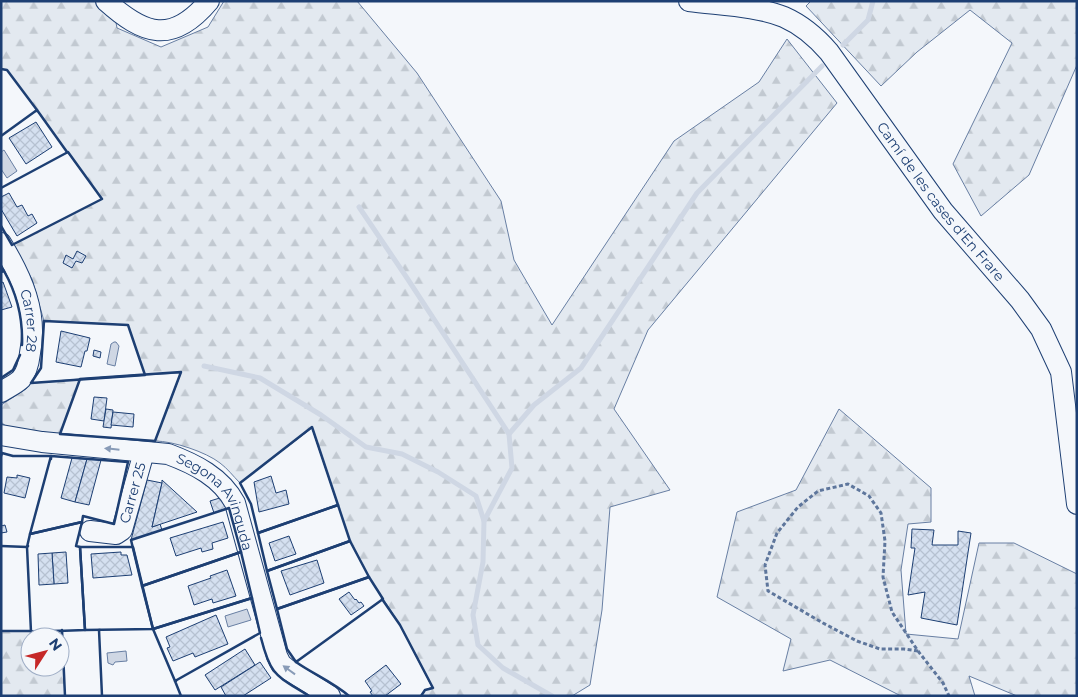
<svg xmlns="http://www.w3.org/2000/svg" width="1078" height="697" viewBox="0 0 1078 697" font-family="Montserrat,sans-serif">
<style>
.forest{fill:url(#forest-firs);stroke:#687fa3;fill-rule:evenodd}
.water{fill:#cfd7e4;stroke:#687fa3}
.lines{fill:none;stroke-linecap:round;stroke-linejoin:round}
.stream{stroke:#cfd7e4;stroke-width:5}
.building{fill:url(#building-cross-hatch);stroke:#1d3f73}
.minor-casing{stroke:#1d3f73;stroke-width:22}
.path{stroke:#5e769c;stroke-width:3;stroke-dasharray:4 2.5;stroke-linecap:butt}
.minor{stroke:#f4f7fb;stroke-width:20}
.wall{stroke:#1d3f73;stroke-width:2.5}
.oneway{fill:#889bb7}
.labels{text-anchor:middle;stroke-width:4;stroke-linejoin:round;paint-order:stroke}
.street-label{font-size:14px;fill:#1d3f73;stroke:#f4f7fb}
</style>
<defs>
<pattern id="forest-firs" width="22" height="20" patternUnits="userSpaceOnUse" patternTransform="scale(1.25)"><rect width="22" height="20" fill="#e3e9f0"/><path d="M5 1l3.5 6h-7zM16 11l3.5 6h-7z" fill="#c2c9d1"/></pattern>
<pattern id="building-cross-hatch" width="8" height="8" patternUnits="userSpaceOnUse" patternTransform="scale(1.25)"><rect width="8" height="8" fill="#d5e0f0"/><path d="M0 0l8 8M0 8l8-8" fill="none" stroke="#b6c1d1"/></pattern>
</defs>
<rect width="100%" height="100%" fill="#f4f7fb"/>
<g class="forest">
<path d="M1,1H112L117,28L161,47L208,27L224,1H357L417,73L501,201L514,260L552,325L674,141L759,82L787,39L837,103L648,330L614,409L670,490L610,507L602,610L590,685L572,696H421L425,690L432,687L400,625L369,577L350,541L312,428L240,483C233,476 227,468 220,463C206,452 173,441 155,441L181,373L145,375L128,325L44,321L32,279L12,245L102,199L7,70L1,69Z"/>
<polygon points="811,1 1077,1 1077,65 1029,175 981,216 953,164 1012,43 970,10 917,52 881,86 806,6"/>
<polygon points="80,379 60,434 8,428 1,422 1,405 26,389 31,383"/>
<polygon points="839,409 931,488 931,522 908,524 901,570 906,634 958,639 979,543 1014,543 1077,574 1077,696 1017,696 969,676 975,696 901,696 830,660 783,671 791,639 717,597 737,512 796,490"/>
<path d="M61,630L65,696H1V631ZM30,637H60V667H30Z"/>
</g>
<g class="water">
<polygon points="4,150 17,171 7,178 1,169 1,152"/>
<polygon points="114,342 116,342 119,346 115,366 107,364 111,344"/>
<polygon points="247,609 251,620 228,627 225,616"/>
<polygon points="126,651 127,661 115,662 113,665 108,663 107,653"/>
</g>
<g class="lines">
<g class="stream">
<polyline points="843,45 868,20 873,1"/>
<polyline points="359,207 407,278 509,434"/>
<polyline points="204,366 260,378 321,415 366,447 402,454 438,472 476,496 484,521 483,562 473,615 478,645 503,668 552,696"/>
<polyline points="484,521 512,468 509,434 534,405 581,368 697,193 822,66"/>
</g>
</g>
<g class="building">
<polygon points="36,122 52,147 26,164 9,138"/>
<polygon points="9,193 17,207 22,205 28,216 32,214 37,223 17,236 1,209 1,197"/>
<polygon points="77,251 86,256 82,263 76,261 72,268 63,263 66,255 73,259"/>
<polygon points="3,282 12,307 1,310 1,283"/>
<polygon points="61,331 90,338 87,351 85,351 81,367 56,362"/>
<polygon points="94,350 101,352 100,358 93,356"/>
<polygon points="94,397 107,398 104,421 91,419"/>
<polygon points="106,409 113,410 111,428 103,427"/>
<polygon points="113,412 134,414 133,427 111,425"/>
<polygon points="72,458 87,459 75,502 61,498"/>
<polygon points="87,459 101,460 89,505 75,502"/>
<polygon points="17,475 30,478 25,498 4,493 7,477 17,478"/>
<polygon points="271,476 276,493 286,490 289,504 259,512 254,482"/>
<polygon points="147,480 162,483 152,527 160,524 162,530 131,540"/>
<polygon points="162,480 197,512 152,527 162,483"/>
<polygon points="223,497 230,507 214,513 210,501"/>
<polygon points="223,522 228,538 212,543 213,549 202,552 201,548 176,556 170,538"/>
<polygon points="5,525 7,532 1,533 1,526"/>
<polygon points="912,529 934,530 932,545 958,545 958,531 971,533 957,625 921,618 925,592 908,595 915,548 911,548"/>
<polygon points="289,536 296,554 275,561 269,543"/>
<polygon points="66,552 68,583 54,584 52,553"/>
<polygon points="121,552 121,555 127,555 132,575 93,578 91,554"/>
<polygon points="52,553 54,584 39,585 38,554"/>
<polygon points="317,560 324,583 290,595 281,571"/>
<polygon points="227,570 236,596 213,603 212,599 194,605 188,586 211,578 210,576"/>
<polygon points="349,592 355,600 356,599 359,603 361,602 364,606 351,615 339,599"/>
<polygon points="216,615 228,644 195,657 193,653 173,661 167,648 170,647 166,637"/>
<polygon points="245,649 255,665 215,690 205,675"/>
<polygon points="260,662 271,678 243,696 226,696 221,687"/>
<polygon points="386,665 401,684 385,696 373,696 370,692 372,691 365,681"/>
</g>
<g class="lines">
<defs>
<g id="minor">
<path d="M106,1C144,35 172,45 209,1"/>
<path id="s1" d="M689,1C717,5 758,6 784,17C802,25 817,38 829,52L943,211L1020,300L1041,329L1061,372L1077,504"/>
<path id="s2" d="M1,243C22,277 38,313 30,353C29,362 27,372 21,379C16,384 7,388 1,392"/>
<path id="s3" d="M1,435L42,442L168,454C195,464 221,477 235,503L277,656L281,664L287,669L330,696"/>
<path id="s4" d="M90,531L116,534L122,530L144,452"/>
</g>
</defs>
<use href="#minor" class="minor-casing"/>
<polyline class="path" points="918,651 904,649 880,649 857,641 823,623 768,591 765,565 777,533 798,507 818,491 848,484 869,496 881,513 885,541 883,577 892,612 918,651 943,683 949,696"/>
<use href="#minor" class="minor"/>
<g class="wall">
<polyline points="1,69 7,70 37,110 36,111"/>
<polyline points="1,136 37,110 67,152"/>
<polyline points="1,188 68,152 102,199 12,245 1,226"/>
<path d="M1,267L4,271L1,272L4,271C17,294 23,319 22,345"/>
<polygon points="44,321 128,325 145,375 31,383 41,368"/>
<polygon points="181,372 155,441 60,434 80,379"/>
<polyline points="1,378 13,370 20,355"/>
<polygon points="312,427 338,505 258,533 251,504 240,483"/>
<polyline points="1,453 1,456 2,453 13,456 51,456 51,459"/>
<polygon points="51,456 128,462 114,524 83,516 82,522 30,534"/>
<polygon points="338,505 350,541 267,571 258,533"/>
<polygon points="229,508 241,552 142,586 131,540"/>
<polygon points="82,522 76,546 80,547 85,630 31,632 27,547 30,534"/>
<polygon points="350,541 369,577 277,609 267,571"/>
<polyline points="1,546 27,547 28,546"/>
<polygon points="80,547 133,547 153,629 85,630"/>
<polygon points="241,552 252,598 153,629 142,586"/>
<polygon points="369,577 383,599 296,662 287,649 277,609"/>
<polygon points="252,598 260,633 175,681 153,629"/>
<polyline points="382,599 400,625 433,688 425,690 421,696"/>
<polyline points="62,630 65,696"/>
<polyline points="100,630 99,630 102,696"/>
<polyline points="1,631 31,631"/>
<path d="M261,638C271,677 276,675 309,696"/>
<path d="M297,661L296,662C313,674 333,682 349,696"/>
<polyline points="176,681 175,681 181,696"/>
</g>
</g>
<defs><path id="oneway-solid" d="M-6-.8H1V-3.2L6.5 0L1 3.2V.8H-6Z" transform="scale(1.25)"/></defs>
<g class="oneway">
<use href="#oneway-solid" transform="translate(112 449) rotate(-174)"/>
<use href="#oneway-solid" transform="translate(289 670) rotate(-144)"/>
</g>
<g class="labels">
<g class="street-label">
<text dy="5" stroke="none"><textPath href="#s1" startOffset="341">Camí de les cases d'En Frare</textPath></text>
<text dy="5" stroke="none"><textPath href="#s2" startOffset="84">Carrer 28</textPath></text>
<text dy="5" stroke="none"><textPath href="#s4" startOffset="72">Carrer 25</textPath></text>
<text dy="5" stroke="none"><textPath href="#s3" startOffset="240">Segona Avinguda</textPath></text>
</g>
</g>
<rect width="1078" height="697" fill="none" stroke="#1d3f73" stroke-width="5"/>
<g transform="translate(45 652) rotate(54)"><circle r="24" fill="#f4f7fb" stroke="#9eadc5"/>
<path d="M0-4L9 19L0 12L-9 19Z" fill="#c62828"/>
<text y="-8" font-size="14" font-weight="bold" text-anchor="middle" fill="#1d3f73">N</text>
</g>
</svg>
